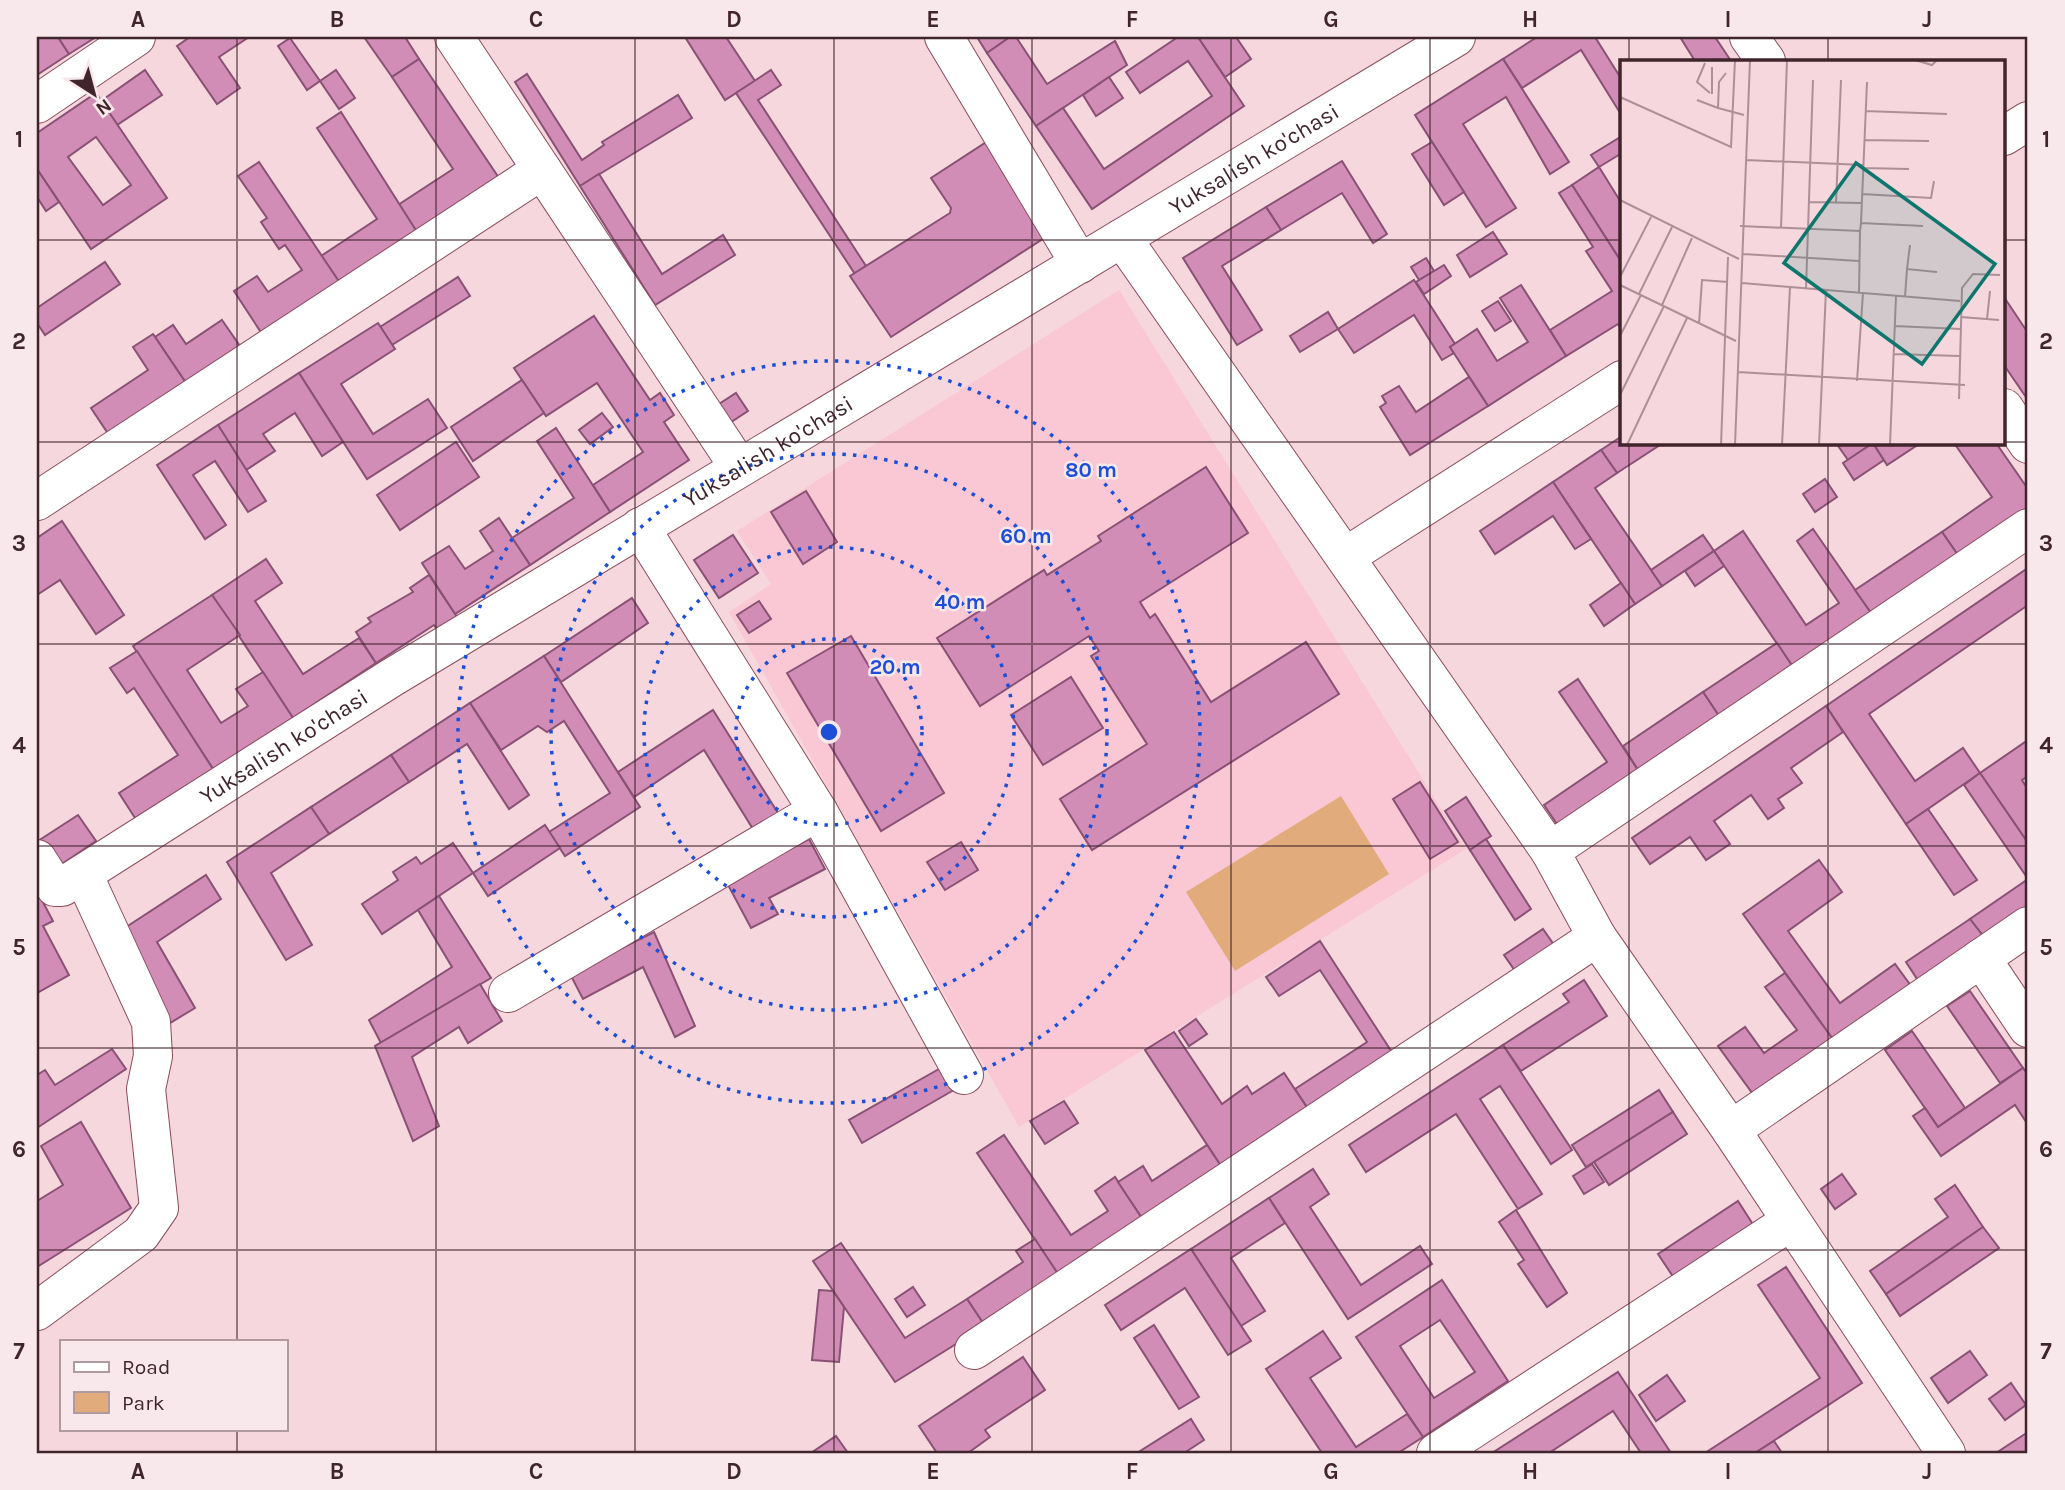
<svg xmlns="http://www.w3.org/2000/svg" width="2065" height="1490" viewBox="0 0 2065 1490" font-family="Karla,sans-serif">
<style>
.built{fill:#fac8d4}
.green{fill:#e1ab7b}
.building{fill:#d28db7;stroke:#895174;stroke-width:2;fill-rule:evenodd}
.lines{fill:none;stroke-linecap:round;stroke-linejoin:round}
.minor-casing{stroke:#8d4d5f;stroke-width:40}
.minor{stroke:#fff;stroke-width:38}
.grid{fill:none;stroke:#41252d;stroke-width:2;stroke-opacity:0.55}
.ring{fill:none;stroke:#1d4ed8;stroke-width:3.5;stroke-dasharray:3.5 7}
.labels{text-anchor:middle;stroke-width:5;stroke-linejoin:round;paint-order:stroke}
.street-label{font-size:23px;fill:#41252d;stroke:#f8e8ec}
.inset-road{fill:none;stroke:#ad9097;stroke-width:2}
.view{fill:#0f766e;fill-opacity:0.15;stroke:#0f766e;stroke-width:3.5}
.inset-edge{fill:none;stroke:#41252d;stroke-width:3.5}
.centre{fill:#1d4ed8;stroke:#f8e8ec;stroke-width:3.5}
.ring-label{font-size:21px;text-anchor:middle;font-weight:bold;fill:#1d4ed8;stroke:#f8e8ec;stroke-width:5;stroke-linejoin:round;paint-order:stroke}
.neatline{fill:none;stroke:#41252d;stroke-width:2.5}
.grid-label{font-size:23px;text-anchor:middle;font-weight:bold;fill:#41252d}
</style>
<rect width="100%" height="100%" fill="#f5d7dd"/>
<polygon class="built" points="1119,290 1466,849 1019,1127 729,612 771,584 737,531"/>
<polygon class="green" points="1341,796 1389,874 1235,971 1186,892"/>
<g class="building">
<polygon points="37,37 58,37 69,54 37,75"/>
<polygon points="58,37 96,37 69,54"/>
<polygon points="190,37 249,37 219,57 240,88 217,104 177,46"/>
<polygon points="364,37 405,37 419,59 392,77"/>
<polygon points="685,37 726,37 755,81 725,100"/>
<polygon points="977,37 1010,37 987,53"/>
<polygon points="1010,37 1016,37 1047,84 1115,41 1127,65 1036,126 987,53"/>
<polygon points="1178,37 1198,37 1244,106 1092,209 1036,126 1063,108 1104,169 1212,96 1188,61 1140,93 1126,72"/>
<polygon points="1198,37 1236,37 1251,59 1225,77"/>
<polygon points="1537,37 1595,37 1622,80 1622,116 1581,50 1522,88 1503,59"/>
<polygon points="1680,37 1715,37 1731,61 1695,61"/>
<polygon points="290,38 320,81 307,90 278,46"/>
<polygon points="419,59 499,178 417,232 398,205 453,169 392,77"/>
<polygon points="1503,59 1569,162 1550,174 1506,97 1463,124 1516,208 1486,227 1415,115"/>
<polygon points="145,70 162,95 117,125 101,101"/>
<polygon points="336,70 355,98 339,109 320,81"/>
<polygon points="771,70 781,85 758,100 866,266 855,274 736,93"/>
<polygon points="527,74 582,160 604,145 602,142 678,95 692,118 580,186 515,82"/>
<polygon points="1109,77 1123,98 1096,116 1083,95"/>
<path d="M96,93L167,198L91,249L37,169V133ZM96,137L131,185L103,205L68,157Z"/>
<polygon points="341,112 417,232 340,283 321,256 377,219 317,128"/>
<polygon points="1622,136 1622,153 1599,167 1591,155"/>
<polygon points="988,141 1049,235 891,337 850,276 950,213 951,208 931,178"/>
<polygon points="1432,142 1464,192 1444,205 1412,154"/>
<polygon points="1342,161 1387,234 1373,243 1342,193 1281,230 1266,207"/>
<polygon points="259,162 340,283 262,334 234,291 257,276 268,292 302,270 285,245 279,249 261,222 267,218 238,176"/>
<polygon points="1599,167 1622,204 1622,263 1572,185"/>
<polygon points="37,169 59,202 46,211 37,197"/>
<polygon points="599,174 662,274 723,235 735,255 655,305 580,186"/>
<polygon points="1572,185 1622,263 1622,330 1618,324 1566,356 1550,330 1612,291 1586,251 1593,247 1559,193"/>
<polygon points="1266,207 1281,230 1222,266 1262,330 1237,345 1183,258"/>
<polygon points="1493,232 1507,254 1470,277 1457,255"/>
<polygon points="1426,258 1434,271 1419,280 1411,267"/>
<polygon points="105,262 120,284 45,335 37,323 37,308"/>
<polygon points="1444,265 1451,276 1424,294 1416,282"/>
<polygon points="458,277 470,296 392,345 380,327"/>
<polygon points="1414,280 1455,344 1450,347 1454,353 1442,360 1414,315 1354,353 1338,329"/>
<polygon points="1521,285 1566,356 1488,406 1450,347 1477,329 1497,361 1528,342 1500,298"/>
<polygon points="2004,297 2028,333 2028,400 2004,365"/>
<polygon points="1498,301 1511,321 1495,331 1482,311"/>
<polygon points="1328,312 1338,329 1300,352 1290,336"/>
<polygon points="594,316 650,400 660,393 674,415 664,422 689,460 610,512 593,485 643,452 597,383 546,416 514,368"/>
<polygon points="222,320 240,346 186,383 155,337 173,325 186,344"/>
<polygon points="378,323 395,349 341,384 373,434 428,399 447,428 367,479 299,373"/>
<polygon points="153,334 186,383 109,435 91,408 148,370 133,347"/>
<polygon points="299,373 343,442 322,456 295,413 263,434 275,451 246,470 218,425"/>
<polygon points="1469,377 1488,406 1410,455 1380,407 1386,403 1382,396 1399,386 1416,412"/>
<polygon points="522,380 544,413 473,461 451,427"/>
<polygon points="736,393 748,411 728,424 716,406"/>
<polygon points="602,413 613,427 590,444 579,430"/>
<polygon points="218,425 266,501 248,512 215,461 193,475 226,525 205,539 157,465"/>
<polygon points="556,428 610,512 530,565 512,538 574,498 537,441"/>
<polygon points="1622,436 1622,443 1663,443 1617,473 1601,450"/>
<polygon points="456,442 479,477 400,530 377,495"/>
<polygon points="1836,443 1867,443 1869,446 1848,460"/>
<polygon points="1873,443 1884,460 1854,480 1843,463"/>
<polygon points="1873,443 1918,443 1919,444 1887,465"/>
<polygon points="1954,443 1996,443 2028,489 2028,511 1960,558 1942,532 1992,497"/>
<polygon points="1601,450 1617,473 1595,488 1662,586 1635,604 1553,482"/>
<polygon points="1206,467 1248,533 1140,602 1150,618 1155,614 1211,702 1306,642 1339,694 1092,850 1060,799 1147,744 1091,656 1099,651 1089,636 980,706 937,638 1044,570 1047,575 1101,541 1098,536"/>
<polygon points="1825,479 1837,497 1815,512 1803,494"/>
<polygon points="1553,482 1591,539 1575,549 1553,516 1495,554 1480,531"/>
<polygon points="806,491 837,542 803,564 771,512"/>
<polygon points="499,518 530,565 455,614 422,563 449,546 465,569 493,551 480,531"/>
<polygon points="62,521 124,615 96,634 60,580 37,595 37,538"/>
<polygon points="1813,529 1874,617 1795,670 1714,551 1743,531 1806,625 1839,603 1797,541"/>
<polygon points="1942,532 1960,558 1874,617 1855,590"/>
<polygon points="733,535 758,573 719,598 694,560"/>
<polygon points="1703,535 1714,551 1662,586 1651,570"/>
<polygon points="1714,551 1724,566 1695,586 1685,571"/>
<polygon points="266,559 282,583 255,601 303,674 359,638 376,663 293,718 212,595"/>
<polygon points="2028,568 2028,605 1869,714 1915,781 1963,748 1980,773 1906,824 1826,706"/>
<polygon points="429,575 463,626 443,638 434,625 376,663 356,632 371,622 368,618 413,592 410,588"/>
<polygon points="1621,583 1635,604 1604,626 1590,605"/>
<polygon points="212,595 240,635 187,670 221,723 248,706 236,689 263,672 293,718 213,769 133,646"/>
<polygon points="632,598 648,623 561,682 544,656"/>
<polygon points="759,601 771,619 749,633 737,615"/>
<polygon points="851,636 944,793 881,831 787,673"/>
<polygon points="1777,643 1795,670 1721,719 1703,692"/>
<polygon points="137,651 213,769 135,818 119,793 178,755 134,688 127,693 110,668"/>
<polygon points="544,656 640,807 565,856 549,832 610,793 564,721 547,732 538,726 501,750 470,703"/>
<polygon points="1071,677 1103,728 1043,765 1011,715"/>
<polygon points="1578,679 1640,773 1559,827 1544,805 1607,762 1559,692"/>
<polygon points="1703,692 1721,719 1640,773 1623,746"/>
<polygon points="470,703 529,795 509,809 467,744 409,782 391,755"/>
<polygon points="1826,706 1843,732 1791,768 1802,783 1778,799 1784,808 1768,819 1751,795 1714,821 1730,844 1706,860 1690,837 1650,864 1632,838"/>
<polygon points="713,710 778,813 753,829 704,750 634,797 618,772"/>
<polygon points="2028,740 2028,776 2022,780 2028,790 2028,843 1980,773"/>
<polygon points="391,755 409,782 329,834 311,807"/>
<polygon points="1980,773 2028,843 2028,913 1987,941 1970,919 2028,879 1964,785"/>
<polygon points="1420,782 1458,842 1430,859 1393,799"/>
<polygon points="1466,797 1491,836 1470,850 1445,811"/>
<polygon points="311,807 329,834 271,873 312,945 286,960 227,862"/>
<polygon points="1928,809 1977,880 1954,895 1906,824"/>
<polygon points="78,815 96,841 56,868 38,841"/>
<polygon points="545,825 560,848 488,896 473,873"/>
<polygon points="809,839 825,869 769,898 778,914 751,928 727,883"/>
<polygon points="1486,839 1531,909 1515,920 1470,850"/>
<polygon points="961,842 978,870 945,890 927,862"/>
<polygon points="453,843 473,873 382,934 362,904 398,880 393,872 416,857 421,864"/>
<polygon points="1819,860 1842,892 1788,931 1840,1003 1895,964 1914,990 1837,1045 1743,914"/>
<polygon points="206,875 221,899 157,942 195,1008 170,1023 117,933"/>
<polygon points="37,891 53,921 43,926 69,975 37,993"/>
<polygon points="439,896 491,978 381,1043 369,1020 452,967 418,910"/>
<polygon points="1970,919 1987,941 1921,985 1906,962"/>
<polygon points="1543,929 1559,952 1520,978 1504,955"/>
<polygon points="654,932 695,1026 675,1037 643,967 583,999 570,974"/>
<polygon points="1320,941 1395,1057 1310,1112 1295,1089 1367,1042 1320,970 1279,996 1266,977"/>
<polygon points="1785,973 1837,1045 1758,1101 1718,1046 1745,1027 1764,1053 1797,1030 1765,987"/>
<polygon points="1584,980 1607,1016 1521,1071 1503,1045 1569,1002 1563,994"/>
<polygon points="480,984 502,1021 468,1043 459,1027 412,1057 439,1126 413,1141 375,1046"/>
<polygon points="1970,991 2023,1068 2000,1083 1947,1006"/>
<polygon points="1196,1019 1207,1034 1189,1046 1179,1031"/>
<polygon points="1912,1031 1965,1108 1938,1127 1885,1050"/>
<polygon points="1174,1032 1222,1104 1247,1086 1252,1094 1284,1073 1310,1112 1223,1169 1145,1050"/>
<polygon points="1503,1045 1572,1150 1551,1164 1500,1086 1480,1099 1542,1194 1518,1209 1456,1114 1366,1172 1349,1145"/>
<polygon points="112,1049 126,1069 37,1128 37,1075 45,1070 55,1085"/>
<polygon points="946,1065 959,1087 862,1143 849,1120"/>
<polygon points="2023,1068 2028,1075 2028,1125 2015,1105 1941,1156 1913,1116 1925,1108 1938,1127"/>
<polygon points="1659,1090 1673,1112 1586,1167 1572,1145"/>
<polygon points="1064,1101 1078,1123 1045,1144 1030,1121"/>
<polygon points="1673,1112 1687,1134 1609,1185 1594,1162"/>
<polygon points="81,1122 131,1208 37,1267 37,1201 63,1185 41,1146"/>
<polygon points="1004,1135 1071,1235 1108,1211 1095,1191 1115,1177 1144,1221 1060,1277 977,1153"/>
<polygon points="1207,1145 1223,1169 1144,1221 1118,1182 1143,1166 1152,1181"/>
<polygon points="1592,1164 1604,1182 1584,1194 1573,1176"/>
<polygon points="1313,1169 1329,1194 1310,1207 1361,1285 1420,1246 1432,1264 1348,1319 1269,1198"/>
<polygon points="1842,1174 1856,1194 1835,1209 1821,1189"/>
<polygon points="1955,1185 1983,1227 1886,1294 1870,1271 1948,1217 1935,1199"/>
<polygon points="1269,1198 1285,1223 1231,1258 1265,1311 1241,1326 1191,1249"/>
<polygon points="1738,1201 1754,1226 1674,1278 1658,1254"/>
<polygon points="1516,1210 1567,1293 1547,1307 1518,1264 1524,1260 1499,1222"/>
<polygon points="1983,1227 1999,1248 1900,1316 1886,1294"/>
<polygon points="1035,1239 1060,1277 985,1326 967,1299 1023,1262 1016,1251"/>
<polygon points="841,1243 905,1338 967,1299 985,1326 895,1382 813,1261"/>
<polygon points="1191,1249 1251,1341 1228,1355 1185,1288 1121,1330 1105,1305"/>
<polygon points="1786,1267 1862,1383 1755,1453 1705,1453 1820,1378 1758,1285"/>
<path d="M1442,1280L1508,1381L1423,1437L1356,1337ZM1440,1320L1475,1372L1434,1398L1400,1346Z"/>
<polygon points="913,1287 925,1305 907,1317 895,1299"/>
<polygon points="819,1290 833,1291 844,1307 839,1362 812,1360"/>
<polygon points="1154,1325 1199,1397 1179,1409 1134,1338"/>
<polygon points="1323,1331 1341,1358 1310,1378 1356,1447 1407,1414 1423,1437 1398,1453 1322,1453 1266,1369"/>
<polygon points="1970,1351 1987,1375 1948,1403 1931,1378"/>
<polygon points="1023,1357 1045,1390 985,1430 990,1437 968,1453 937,1453 919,1426"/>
<polygon points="1618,1372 1671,1453 1641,1453 1613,1411 1549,1453 1492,1453"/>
<polygon points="1667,1375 1685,1401 1656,1421 1639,1395"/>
<polygon points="2011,1383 2026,1405 2005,1420 1989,1399"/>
<polygon points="1191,1419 1204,1440 1184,1453 1137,1453"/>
<polygon points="2028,1432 2028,1453 1996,1453"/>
<polygon points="836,1436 848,1453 811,1453"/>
<polygon points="1774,1441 1782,1453 1755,1453"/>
</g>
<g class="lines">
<defs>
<g id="minor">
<polyline points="454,37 739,467"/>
<polyline points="944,37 1080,264"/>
<polyline points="1749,37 1766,61"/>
<polyline points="37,104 136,37"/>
<polyline points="2004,136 2028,121"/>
<polyline points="1122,238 1550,851"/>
<polyline points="2004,408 2028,444"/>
<polyline points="37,501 542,170"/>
<polyline points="1345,557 1622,380"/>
<polyline points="818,811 964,1075"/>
<path id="s1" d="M37,859L55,887H62L391,678L1456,37"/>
<polyline points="1597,937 1731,1130 1946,1453"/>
<polyline points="1981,958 2028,1028"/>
<polyline points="508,993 818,811 640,527"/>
<polyline points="1731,1130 2028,926"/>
<polyline points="37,1311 141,1234 159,1208 146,1089 153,1056 151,1022 83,874"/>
<polyline points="974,1350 1597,937 1550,851 2028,528"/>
<polyline points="1436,1453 1791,1221"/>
</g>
</defs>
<use href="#minor" class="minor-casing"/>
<use href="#minor" class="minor"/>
</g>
<path class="grid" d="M237,37V1341M436,37V1453M635,37V1453M834,37V1453M1032,37V1453M1231,37V1453M1430,37V1453M1629,37V61M1828,37V61M37,240H1622M2004,240H2028M37,442H1622M2004,442H2028M1629,443V1453M1828,443V1453M37,644H2028M37,846H2028M37,1048H2028M37,1250H2028M237,1429V1453"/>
<g class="ring">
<circle cx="829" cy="732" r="93"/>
<circle cx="829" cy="732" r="185"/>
<circle cx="829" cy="732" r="278"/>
<circle cx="829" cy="732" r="371"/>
</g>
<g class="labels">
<g class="street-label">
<text dy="8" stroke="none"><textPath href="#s1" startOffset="1437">Yuksalish ko'chasi</textPath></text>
<text dy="8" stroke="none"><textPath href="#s1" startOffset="870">Yuksalish ko'chasi</textPath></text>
<text dy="8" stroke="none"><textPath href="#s1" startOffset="303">Yuksalish ko'chasi</textPath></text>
</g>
</g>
<g transform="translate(1620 60)">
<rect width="385" height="385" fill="#f5d7dd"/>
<path class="inset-road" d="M295,0L312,5L317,0M85,3L77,22L90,33M92,7V34M106,13L99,22L98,48L124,55M0,37L111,87L115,0M77,40L98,48M245,51L327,54M244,80L309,81M126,100L243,105M243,108L289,109M242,134L311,138L314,121M0,140L119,199M189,142L241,143M216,143L221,20M241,163L247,22M120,166L240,171L241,163L303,166M161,168L167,0M123,194L239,201M287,209L290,185M0,217L31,157M122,223L340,241M0,225L116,281M186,229L193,20M239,233L240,171M19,234L52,167M285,237L287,209L317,212M42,245L72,178M341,257L379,260M367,259L370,231M79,264L82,220L108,222M274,266L341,269M0,276L21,235M273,294L340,296M118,312L345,325M237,321L243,233M0,335L44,246M339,339L342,228L353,214L380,215M7,385L67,258M101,385L108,197M115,385L130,0M162,385L170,227M199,385L206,230M270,385L276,236"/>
<path class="view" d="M236,103L375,204L302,304L164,203Z"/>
<rect width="385" height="385" class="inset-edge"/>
</g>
<circle cx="829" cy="732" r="10" class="centre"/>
<g class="ring-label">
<text x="1091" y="477">80 m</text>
<text x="1026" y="543">60 m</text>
<text x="960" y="609">40 m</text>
<text x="895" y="674">20 m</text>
</g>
<rect width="2065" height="1490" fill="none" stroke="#f8e8ec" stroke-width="77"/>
<rect x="60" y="1340" width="228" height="91" fill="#f8e8ec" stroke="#af9aa0" stroke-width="2"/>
<rect x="74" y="1362" width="35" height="10" fill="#ffffff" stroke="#af9aa0" stroke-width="2"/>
<text x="122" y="1374" font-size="21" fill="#41252d">Road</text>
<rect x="74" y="1392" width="35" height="21" fill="#e1ab7b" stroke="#af9aa0" stroke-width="2"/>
<text x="122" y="1410" font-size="21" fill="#41252d">Park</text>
<g transform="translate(94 94) rotate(144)" stroke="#f8e8ec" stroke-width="5" paint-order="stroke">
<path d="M0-5L12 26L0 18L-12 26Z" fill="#41252d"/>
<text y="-10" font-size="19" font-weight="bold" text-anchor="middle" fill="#41252d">N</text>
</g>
<rect x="38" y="38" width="1988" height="1414" class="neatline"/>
<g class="grid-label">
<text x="138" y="27">A</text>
<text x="337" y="27">B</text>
<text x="536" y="27">C</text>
<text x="734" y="27">D</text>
<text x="933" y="27">E</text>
<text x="1132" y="27">F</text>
<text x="1331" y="27">G</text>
<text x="1530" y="27">H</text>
<text x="1728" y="27">I</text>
<text x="1927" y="27">J</text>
<text x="19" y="147">1</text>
<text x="2046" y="147">1</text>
<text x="19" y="349">2</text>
<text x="2046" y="349">2</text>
<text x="19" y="551">3</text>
<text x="2046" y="551">3</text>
<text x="19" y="753">4</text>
<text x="2046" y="753">4</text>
<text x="19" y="955">5</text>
<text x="2046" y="955">5</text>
<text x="19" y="1157">6</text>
<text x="2046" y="1157">6</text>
<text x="19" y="1359">7</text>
<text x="2046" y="1359">7</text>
<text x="138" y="1479">A</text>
<text x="337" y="1479">B</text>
<text x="536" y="1479">C</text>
<text x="734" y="1479">D</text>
<text x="933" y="1479">E</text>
<text x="1132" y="1479">F</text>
<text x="1331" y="1479">G</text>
<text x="1530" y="1479">H</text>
<text x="1728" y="1479">I</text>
<text x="1927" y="1479">J</text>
</g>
</svg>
